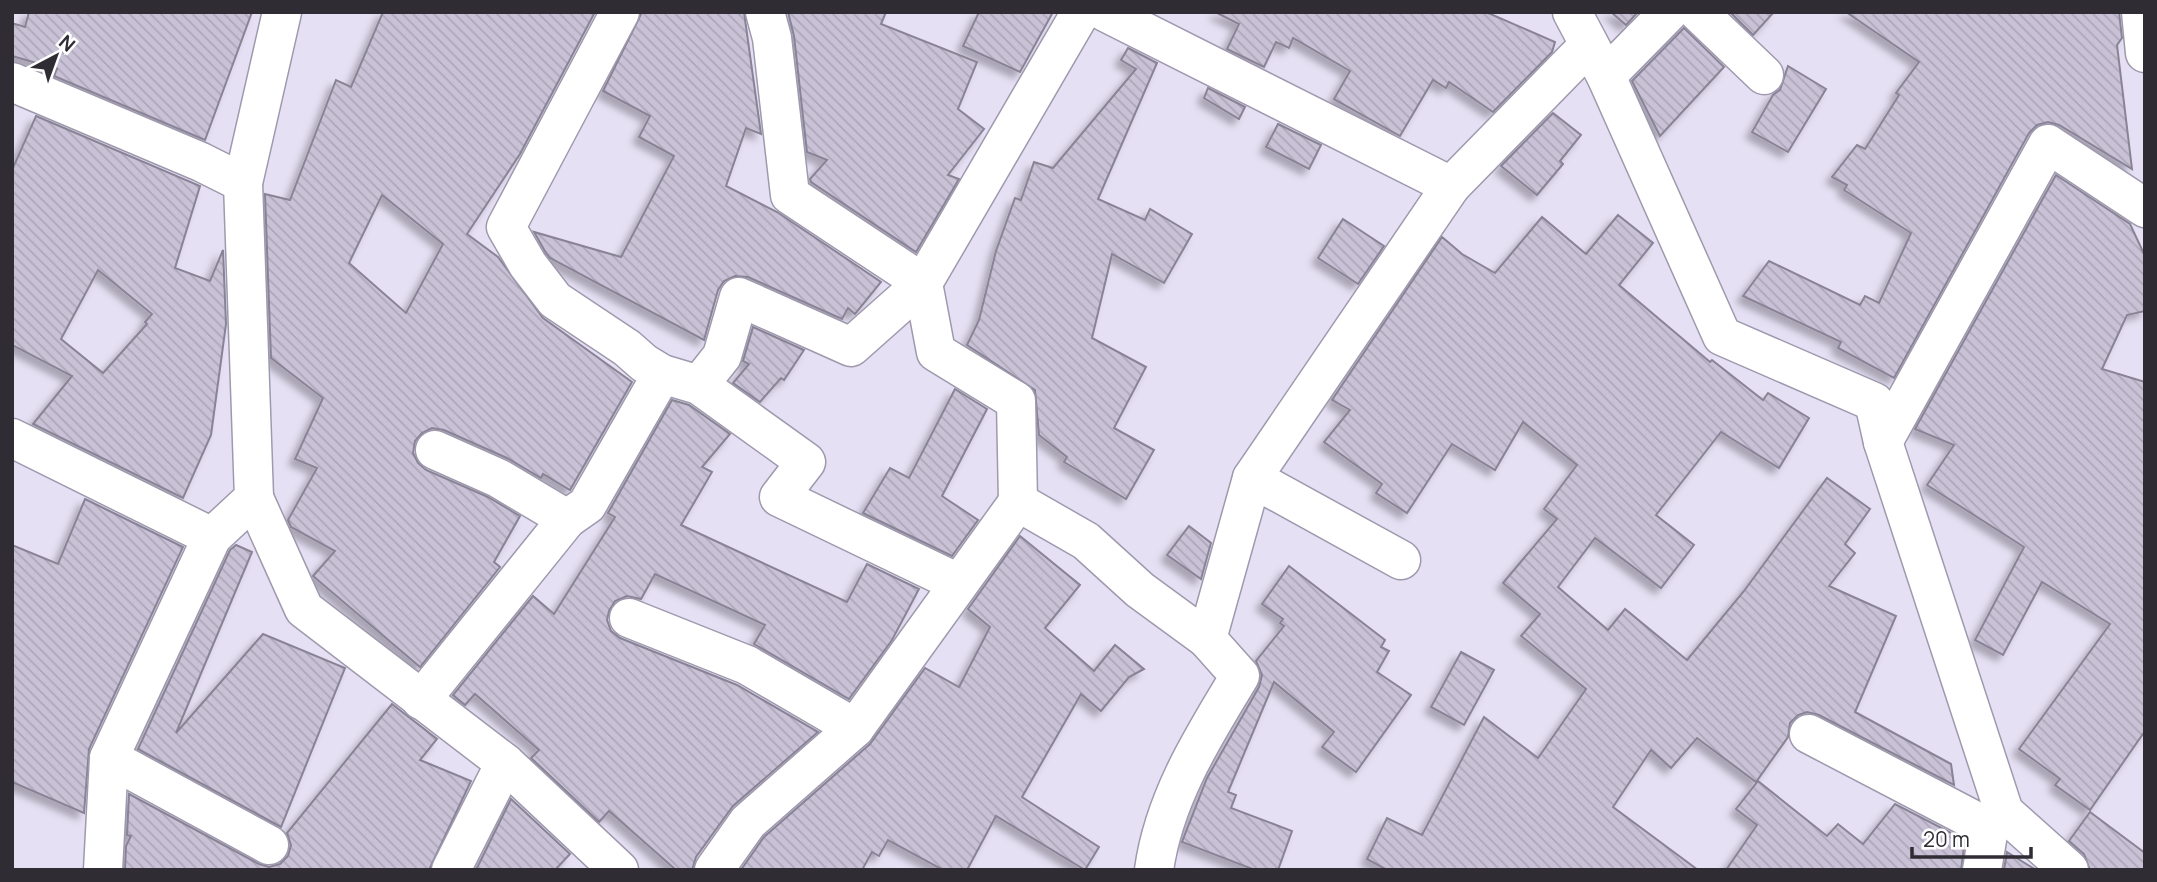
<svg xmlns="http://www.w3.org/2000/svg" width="2157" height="882" viewBox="0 0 2157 882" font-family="Manrope,sans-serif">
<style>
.building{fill:url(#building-back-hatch);stroke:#898396;stroke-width:2;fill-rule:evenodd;filter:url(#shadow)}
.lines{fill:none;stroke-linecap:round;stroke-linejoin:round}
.minor-casing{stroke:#9f99ad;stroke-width:41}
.minor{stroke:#fff;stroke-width:38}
</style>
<defs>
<pattern id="building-back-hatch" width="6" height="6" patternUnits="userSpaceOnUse" patternTransform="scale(1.75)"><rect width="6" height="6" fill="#c9c2d7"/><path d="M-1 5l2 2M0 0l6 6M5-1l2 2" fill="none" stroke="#ada7b9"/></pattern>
<filter id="shadow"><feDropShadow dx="-6" dy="6" stdDeviation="3.5" flood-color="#0004"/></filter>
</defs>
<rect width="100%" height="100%" fill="#e6e0f4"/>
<g class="building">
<polygon points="29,12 252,12 205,140 54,76 57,69 12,56 12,23 25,27"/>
<path d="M383,12H595L520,154L467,234L498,257L543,318L632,382L570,490L543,474L541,478L507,458L444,430L432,428L422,433L415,441L413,453L418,463L426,470L488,497L520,516L494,562L500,567L420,667L313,576L335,551L291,527L288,520L317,468L295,459L323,398L271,358L265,194L290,200L336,80L351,87ZM382,195L443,244L406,313L349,263Z"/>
<polygon points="642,12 744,12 761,134 746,128 726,186 777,212 881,282 855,314 848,308 842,319 748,277 735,276 724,281 718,290 704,340 550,258 546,253 534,232 621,257 674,156 639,137 650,116 603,91"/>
<polygon points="788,12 886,12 881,24 977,62 958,109 984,129 948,175 959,179 916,252 811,182 810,179 827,160 807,152 794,36"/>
<polygon points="979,12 1053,12 1020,72 963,46"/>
<polygon points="1215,12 1486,12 1555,42 1552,52 1493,112 1449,82 1446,88 1433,80 1400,136 1334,99 1350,71 1293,38 1289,48 1276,42 1264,67 1227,49 1239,24"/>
<polygon points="1611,12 1638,12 1626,25"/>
<polygon points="1730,12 1774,12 1753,35"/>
<polygon points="1846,12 2119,12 2122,38 2117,45 2132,169 2059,125 2048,122 2037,125 2029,133 1894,378 1838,348 1841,342 1743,296 1769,261 1860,305 1865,296 1879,303 1911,233 1844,190 1847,185 1832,177 1857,145 1865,149 1899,95 1896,93 1919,62"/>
<polygon points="1684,28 1724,67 1660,136 1632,81"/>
<polygon points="1128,48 1157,63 1098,199 1145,220 1150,209 1192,234 1164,283 1112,254 1092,338 1146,367 1114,428 1154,450 1126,499 1064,462 1067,457 1039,435 1035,390 967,345 979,320 996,251 1015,198 1021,200 1034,162 1053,168 1136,69 1121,60"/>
<polygon points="1788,66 1826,89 1788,152 1752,132 1773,95 1780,90"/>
<polygon points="1208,88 1245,107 1239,119 1204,98"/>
<polygon points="1553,113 1581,135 1560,161 1563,164 1537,195 1501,166"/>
<path d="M36,116L200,186L175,268L210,281L223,250L226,324L211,435L183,498L33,424L72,376L12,345V170ZM98,270L152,314L145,322L147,324L103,373L61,339Z"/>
<polygon points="1278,124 1321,145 1309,169 1266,147"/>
<polygon points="2056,175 2130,224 2145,256 2145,311 2127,315 2102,369 2145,382 2145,731 2090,810 2055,785 2060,779 2019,749 2110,624 2042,582 2003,655 1975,640 2024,547 1927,485 1954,445 1915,429"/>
<polygon points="1618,215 1653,243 1619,285 1710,362 1712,360 1763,400 1768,393 1809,418 1779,468 1721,432 1656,515 1694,545 1661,588 1595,538 1558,587 1608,630 1625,609 1687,660 1744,591 1827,478 1870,509 1845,544 1855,553 1829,586 1896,616 1855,712 1951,764 1954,785 1819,715 1807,712 1798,715 1790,723 1788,737 1756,782 1697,738 1671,768 1651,750 1613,807 1698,870 1387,870 1367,859 1387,818 1422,835 1484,717 1538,758 1586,689 1521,636 1540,614 1503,583 1557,519 1544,509 1577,465 1523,422 1495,470 1452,444 1407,513 1376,493 1382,484 1324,442 1350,410 1332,400 1442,237 1462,254 1495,273 1542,217 1586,254"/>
<polygon points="1343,219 1384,246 1358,284 1318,258"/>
<polygon points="753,327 804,350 784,380 781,378 760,402 733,383 749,364 743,361"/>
<polygon points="955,389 987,409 942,496 978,520 952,556 863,513 890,468 909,478"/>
<polygon points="672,400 689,405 730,434 702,467 712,472 681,525 847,602 867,564 919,589 892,640 849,699 754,644 765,625 655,574 641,599 627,596 615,601 609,611 607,620 611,631 620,638 737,685 818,732 733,806 696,857 692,870 676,870 609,811 599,822 531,758 539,750 475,694 465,705 453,695 533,596 554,614 615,517 608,513"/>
<polygon points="85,499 183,547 89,749 84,813 12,782 12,545 58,564"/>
<polygon points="1189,526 1211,543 1201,579 1167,555"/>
<polygon points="1020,536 1080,585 1045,628 1094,671 1115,645 1144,669 1129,677 1101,711 1081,694 1022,797 1099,847 1085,870 996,816 967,870 943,870 888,840 879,856 872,852 862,870 741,870 764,837 870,744 925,668 959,687 990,627 968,609"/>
<polygon points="236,545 252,552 176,733 263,634 345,668 281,827 138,749 230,550"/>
<polygon points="1289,566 1385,640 1381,647 1389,651 1377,672 1411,695 1356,772 1322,747 1334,732 1274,682 1228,792 1236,795 1231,808 1292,831 1278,870 1255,870 1182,842 1207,778 1259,687 1262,675 1256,661 1284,626 1280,623 1283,619 1262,604"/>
<polygon points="1461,652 1494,670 1464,725 1431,707"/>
<polygon points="392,704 437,739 420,760 471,781 429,870 125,870 126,846 131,836 127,835 129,794 259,864 269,867 280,864 288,856 291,845 287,833"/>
<polygon points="1758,781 1827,836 1838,824 1863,844 1895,804 1965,840 1961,870 1726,870 1757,825 1736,809"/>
<polygon points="511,799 570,854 555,870 476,870"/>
<polygon points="2090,812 2145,853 2145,870 2090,870 2084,854 2069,841"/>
<polygon points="2007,852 2036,870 2004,870"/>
</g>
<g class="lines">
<defs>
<g id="minor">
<polyline points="620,12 506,227 528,265 555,300 627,348 644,363 662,374 699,385 806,462 779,497 958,583"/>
<polyline points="765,12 772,38 790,195 923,283 936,352 1016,401 1018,502 1086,541 1140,590 1207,639"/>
<polyline points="1105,12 1451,186"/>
<polyline points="1572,12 1606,76 1722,336 1874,402 1883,442 2004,812 2069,870"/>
<polyline points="1698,12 1764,75"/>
<polyline points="2141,12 2145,53"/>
<polyline points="1606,76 1669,12"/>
<polyline points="12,82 201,162 243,183"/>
<polyline points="699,385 722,356 739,297 851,347 923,283 1081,12"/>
<polyline points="12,438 212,537"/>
<polyline points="1883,442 2048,144 2145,208"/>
<polyline points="435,450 498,478 567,519"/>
<polyline points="1252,478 1401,560"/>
<polyline points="254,498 304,609 505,763 619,870"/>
<polyline points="629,618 747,665 855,728"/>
<polyline points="421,700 567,519 587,505 662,374"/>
<polyline points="1809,734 1989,828"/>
<polyline points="109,758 269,845"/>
<polyline points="103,870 109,758 212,537 254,498 243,183 282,12"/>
<polyline points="451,870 505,763"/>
<polyline points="714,870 748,822 855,728 1018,502"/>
<path d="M1154,870C1164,798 1203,737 1240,676L1207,639L1252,478L1451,186L1589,45"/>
<polyline points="1982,870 1989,828 2004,812"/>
</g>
</defs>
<use href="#minor" class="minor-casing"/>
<use href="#minor" class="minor"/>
</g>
<rect width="2157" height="882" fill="none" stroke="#2f2c34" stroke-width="28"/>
<g transform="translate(56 56) rotate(41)" stroke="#ffffff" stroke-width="5" paint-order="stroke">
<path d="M0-5L12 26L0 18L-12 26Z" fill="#2f2c34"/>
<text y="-10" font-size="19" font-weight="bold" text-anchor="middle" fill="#2f2c34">N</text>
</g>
<path d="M1912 847v10h119v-10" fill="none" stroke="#2f2c34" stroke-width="3.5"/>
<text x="1923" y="847" font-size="21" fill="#2f2c34" stroke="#ffffff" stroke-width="5" paint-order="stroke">20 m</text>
</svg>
